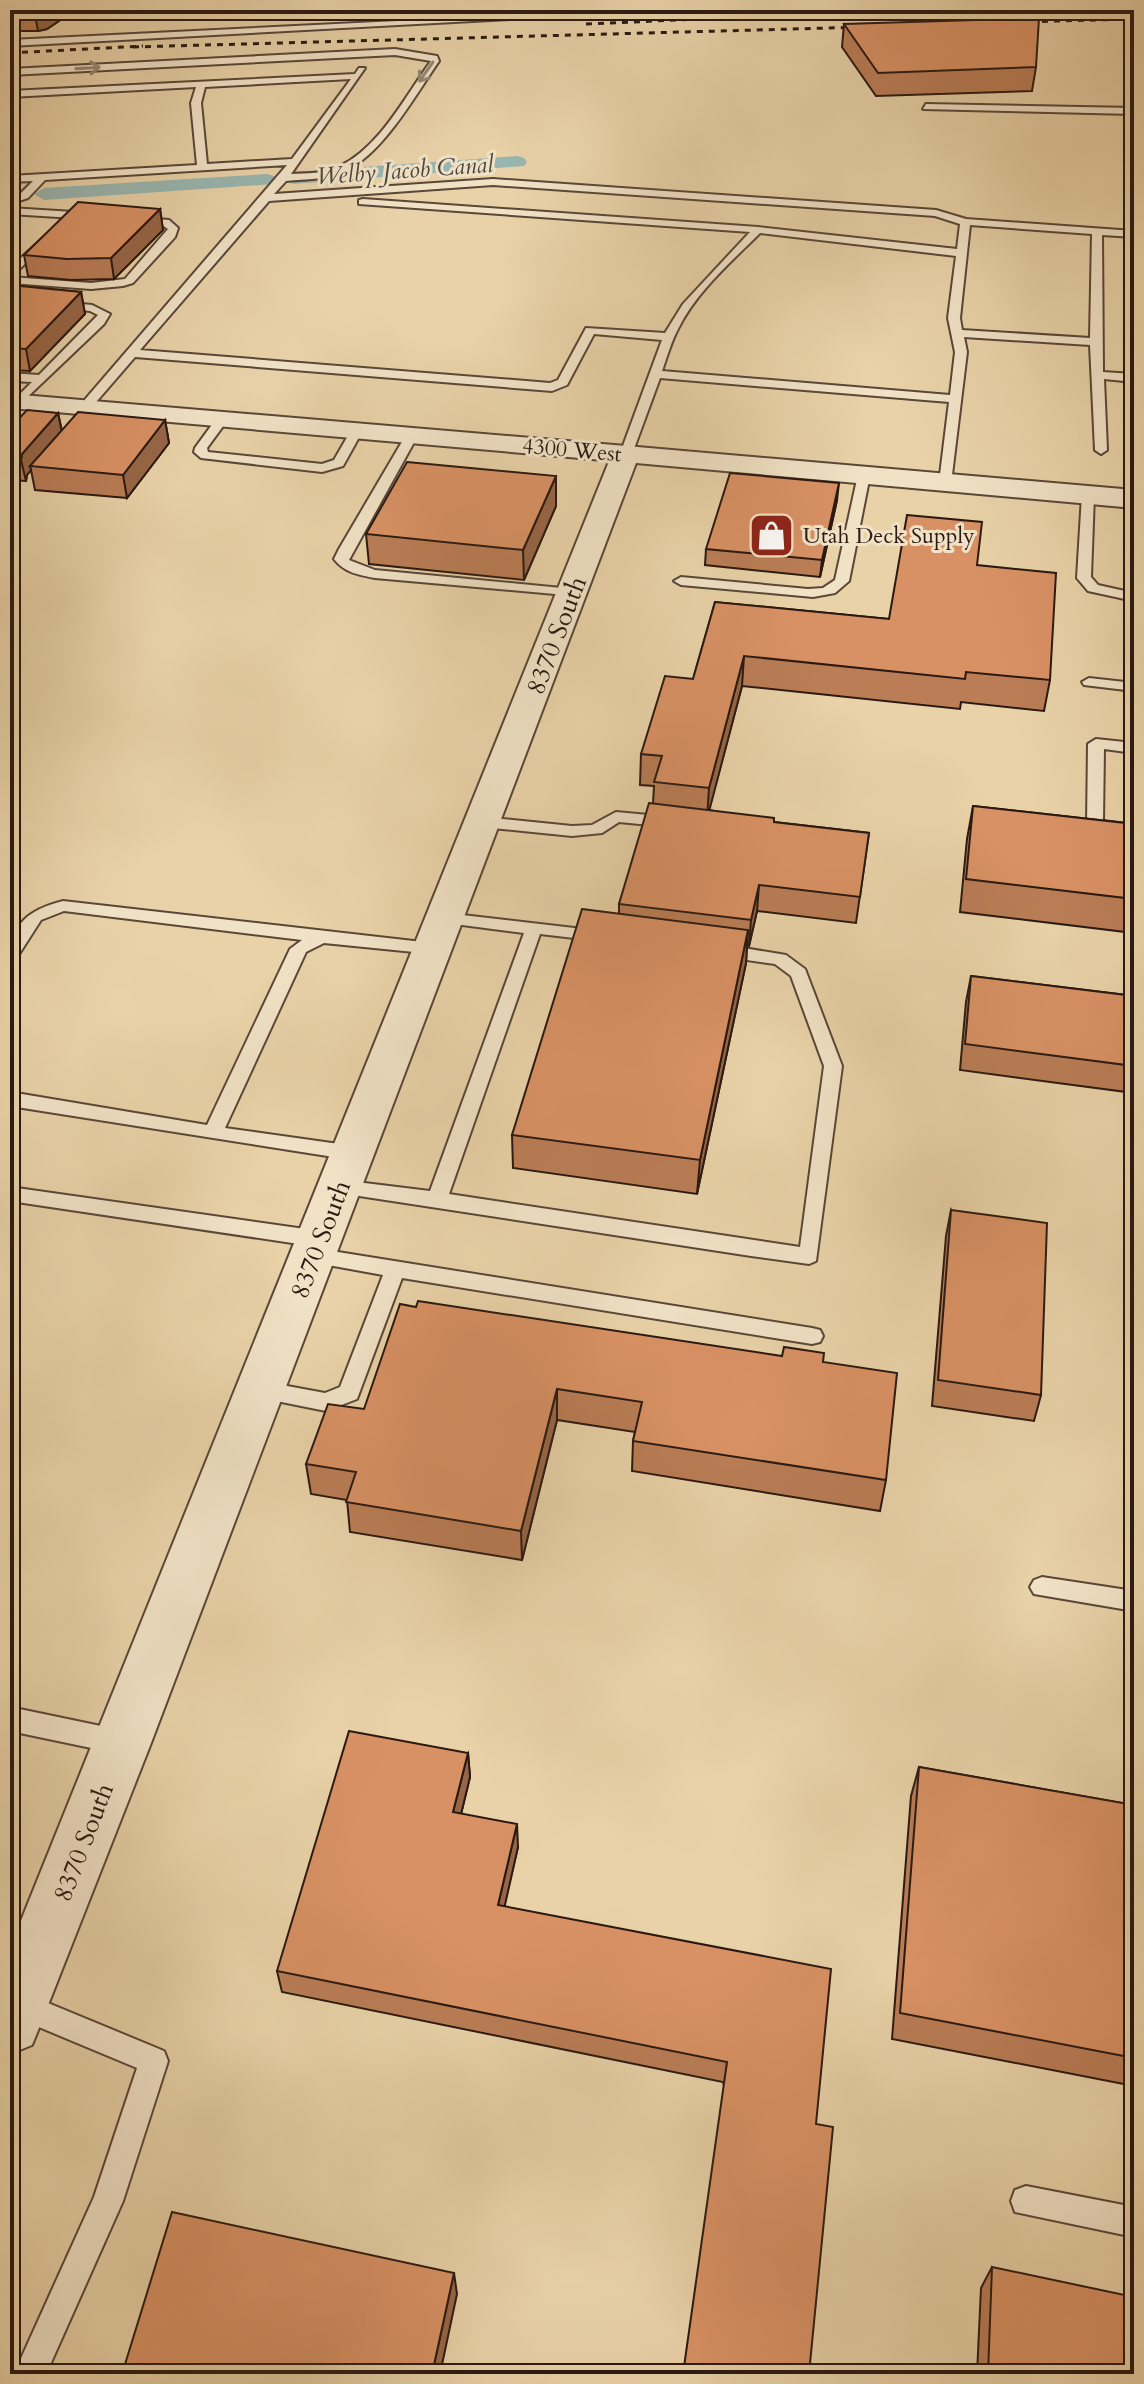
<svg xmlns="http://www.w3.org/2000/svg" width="1144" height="2384" viewBox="0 0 1144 2384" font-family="Cardo,serif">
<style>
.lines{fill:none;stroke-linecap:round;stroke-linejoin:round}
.canal{fill:#99b6b0;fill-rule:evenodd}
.service-casing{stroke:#5a4738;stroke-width:4}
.minor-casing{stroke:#5a4738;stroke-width:4}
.tertiary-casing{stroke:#5a4738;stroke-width:4}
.service{fill:#f1e2c6;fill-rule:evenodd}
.minor{fill:#f1e2c6;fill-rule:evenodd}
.tertiary{fill:#f1e2c6;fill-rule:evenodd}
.rail{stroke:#2a1912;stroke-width:3;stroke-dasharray:6 6;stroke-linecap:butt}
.wall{fill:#ba7d56;stroke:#2a1912;stroke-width:2}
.shaded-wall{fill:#976646;stroke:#2a1912;stroke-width:2}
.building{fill:#d89164;stroke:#2a1912;stroke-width:2}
.oneway{stroke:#978875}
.labels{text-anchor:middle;stroke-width:6;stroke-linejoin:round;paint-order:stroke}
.far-street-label{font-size:22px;fill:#2a1912;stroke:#f1e2c6}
.far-poi-label{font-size:22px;fill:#2a1912;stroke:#f1e2c6;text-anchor:start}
.far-water-label{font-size:24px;font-style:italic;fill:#4b4841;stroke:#f1e2c6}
.street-label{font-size:26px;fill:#2a1912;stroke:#f1e2c6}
</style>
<rect width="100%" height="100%" fill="#e9d2a8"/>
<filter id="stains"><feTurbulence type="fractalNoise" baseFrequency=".0025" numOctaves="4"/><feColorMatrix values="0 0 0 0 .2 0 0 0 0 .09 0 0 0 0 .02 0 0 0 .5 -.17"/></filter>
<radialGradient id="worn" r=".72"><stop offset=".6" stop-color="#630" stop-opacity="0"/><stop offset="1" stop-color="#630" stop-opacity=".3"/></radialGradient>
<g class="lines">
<g class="canal">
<polygon points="517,156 524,158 527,162 524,166 293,184 283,178 293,172"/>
<polygon points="267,174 274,176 277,180 274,184 44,200 34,194 44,188"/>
</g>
<defs>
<g id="service">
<polygon points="623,10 676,10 10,46 10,40"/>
<path d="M395,49L437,56L439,61C416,94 384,152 347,170C329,180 306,179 286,181L274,194L493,179L936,210L966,219L1134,231V237L1102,235L1103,372L1134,374V382L1104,379L1107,450L1101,454L1095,450L1090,345L964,337L967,352L951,483L945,487L939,483L949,402L660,378L632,454L622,457L620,454L662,340L594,334L567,385L552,391L135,357L90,409H82V403L287,165L45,180L28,198L10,204V198L20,194L33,181L10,182V176L197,165L191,103L196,87L10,97V91L355,74L359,68H365L291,174C307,173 325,174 340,166C380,147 406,95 431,61L395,55L10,75V69ZM351,79L292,159L207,164L201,103L205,87ZM493,185L935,216L960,224L957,249L758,227L363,199L359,200V204L750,232L683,304L665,333L586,328L558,380L550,383L140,350L269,201ZM970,225L1092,234L1090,338L962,330L960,318ZM760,233L956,256L948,318L955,352L950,395L662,371C667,357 671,342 678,329C696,292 731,262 760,233Z"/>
<polygon points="926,104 1134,108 1134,114 923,109"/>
<polygon points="10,208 90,213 95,216 90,219 10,214"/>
<polygon points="134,217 169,220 178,228 175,237 133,283 123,286 91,289 10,283 10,268 44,237 49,240 48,242 11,277 91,283 125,279 168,229 162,225 134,221"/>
<polygon points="10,297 92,305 110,314 104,324 19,405 13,401 32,382 10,381 10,373 39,375 98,315 90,311 10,303"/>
<polygon points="223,414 229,418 207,448 208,452 322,464 334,460 353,427 363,430 343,466 322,472 201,458 194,452 195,448 219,415"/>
<path d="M412,431L418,435L349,560L375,570L572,589L579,593L577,596L375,578C359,575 345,573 334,559L339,549L406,435Z"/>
<polygon points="864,471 870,475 849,581 835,593 813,597 681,585 674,581 681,577 808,589 823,588 835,580 858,475"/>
<polygon points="1088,491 1094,495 1091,577 1098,585 1134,593 1134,601 1088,591 1077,578 1082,495"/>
<polygon points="1089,678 1134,683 1134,691 1084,685 1082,682"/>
<polygon points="1096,739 1134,743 1134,753 1104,749 1103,821 1134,825 1134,835 1095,830 1087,825 1088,744"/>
<polygon points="616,812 670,817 678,822 670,827 619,822 602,833 572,836 482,827 474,822 482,817 572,826 592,825"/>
<path d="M63,901L440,944L443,948L440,952L434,954L324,943L306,952L225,1128L353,1146L363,1153L360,1158L353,1160L10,1106V1092L207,1125L290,949L302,940L64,911L41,920L16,959L10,961C10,923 29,910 63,901Z"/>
<polygon points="445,913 600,931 609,936 600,941 540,934 449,1194 800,1247 824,1066 791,976 775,964 719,956 710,950 719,944 786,955 805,969 842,1066 816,1261 809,1264 751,1256 333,1192 330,1187 333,1182 340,1180 430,1191 524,933 439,922 436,918 439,914"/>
<polygon points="10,1187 319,1231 326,1234 329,1239 326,1244 319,1247 10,1201"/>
<polygon points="313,1248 812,1328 820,1330 823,1336 820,1342 812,1344 402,1278 357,1399 326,1411 252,1396 249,1390 252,1384 260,1381 325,1393 340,1387 383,1275 306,1261 303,1256 306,1251"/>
<polygon points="1042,1577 1134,1591 1134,1611 1034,1594 1030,1587 1034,1580"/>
<polygon points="10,1707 120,1730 129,1734 133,1742 129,1750 120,1754 10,1731"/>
<polygon points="19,1991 164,2051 168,2061 123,2201 46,2374 14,2374 94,2197 137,2068 10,2015 10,1995"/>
<polygon points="1026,2186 1134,2207 1134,2237 1015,2212 1011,2201 1015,2190"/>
</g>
<polygon id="minor" points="10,394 626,446 635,449 639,454 635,459 626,462 10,408"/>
<polygon id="tertiary" points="626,446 1134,490 1134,508 636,463 151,1743 41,2023 32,2045 10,2054 10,1948 612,454 616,448"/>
</defs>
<use href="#service" class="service-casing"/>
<use href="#minor" class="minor-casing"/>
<use href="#tertiary" class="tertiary-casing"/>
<use href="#service" class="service"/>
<use href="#minor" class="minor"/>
<use href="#tertiary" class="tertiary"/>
<g class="rail">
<polyline points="1018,22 1134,19"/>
<polyline points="586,24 906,10"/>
<polyline points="133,47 866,27"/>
<polyline points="10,53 143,46"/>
</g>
</g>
<g class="wall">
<polygon points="10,10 75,10 47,29 38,31 10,31"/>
<polygon points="844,24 1036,67 1032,91 876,96 842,47"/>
<polygon points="160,209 163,230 114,279 71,280 28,276 24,255"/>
<polygon points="10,285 81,292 85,314 30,371 10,370"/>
<polygon points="58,413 62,431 165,420 169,443 127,498 35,490 31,470 27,475 26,481 10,480 10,425"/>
<polygon points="556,476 556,506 524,580 369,564 366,534"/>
<polygon points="837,500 820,577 705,565 706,549"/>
<polygon points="1134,521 1134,591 1133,590 1132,529"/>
<polygon points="977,565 1050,680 1044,711 961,702 960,709 742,686 709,810 774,822 869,833 856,923 757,911 749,946 747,946 746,963 697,1194 513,1168 512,1135 619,914 619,904 653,803 654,786 640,785 641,754 693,679 715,602 889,619"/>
<polygon points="1134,599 1134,634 1133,604"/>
<polygon points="973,806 1134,824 1134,933 960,912 967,839"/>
<polygon points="971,976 1134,996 1134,1093 960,1070 966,1002"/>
<polygon points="951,1210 1041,1395 1034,1421 932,1406 946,1236"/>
<polygon points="823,1362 886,1480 880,1511 632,1471 633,1441 635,1432 557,1420 522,1560 350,1532 347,1500 311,1494 306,1464 364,1409"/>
<polygon points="468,1753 470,1777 461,1814 518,1847 504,1906 816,2124 809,2374 723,2082 282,1992 277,1971"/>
<polygon points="919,1767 1134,1805 1134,2086 892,2039 911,1796"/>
<polygon points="992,2267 1134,2374 977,2374 981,2288"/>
</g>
<g class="shaded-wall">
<polygon points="57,10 75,10 47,29 38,31 36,20"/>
<polygon points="160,209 163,230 114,279 111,258"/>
<polygon points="81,292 85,314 30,371 26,349"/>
<polygon points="58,413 62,433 30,466 31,470 27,475 26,481 21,460 22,454"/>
<polygon points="165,420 169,443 127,498 123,475"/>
<polygon points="556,476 556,506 524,580 523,550"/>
<polygon points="839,483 837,500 820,577 822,560"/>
<polygon points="744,656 742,686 707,819 709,788"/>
<polygon points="759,885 757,911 749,946 751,920"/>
<polygon points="748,930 746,963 697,1194 700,1160"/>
<polygon points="557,1389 557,1420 522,1560 521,1531"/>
<polygon points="468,1753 470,1777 456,1835 453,1812"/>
<polygon points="517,1824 518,1847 500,1927 498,1905"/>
<polygon points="454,2273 457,2294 440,2374 432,2374"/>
</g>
<g class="building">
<polygon points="10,10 57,10 45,18 36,20 10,20"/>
<polygon points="1039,18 1036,67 878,73 844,24"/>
<polygon points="78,202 160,209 111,258 67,259 24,255"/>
<polygon points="10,285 81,292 26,349 10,348"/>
<polygon points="27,410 58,413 22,454 21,460 10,459 10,425 13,425"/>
<polygon points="78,412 165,420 123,475 30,466"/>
<polygon points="407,462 556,476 523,550 366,534"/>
<polygon points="730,473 839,483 822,560 706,549"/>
<polygon points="907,515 982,522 977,565 1056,573 1050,680 966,672 965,679 744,656 709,788 654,782 662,756 641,754 665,676 693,679 715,602 889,619"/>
<polygon points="649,803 774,818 774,822 869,833 860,897 759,885 751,920 619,904"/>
<polygon points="973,806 1134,824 1134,899 966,879"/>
<polygon points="582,909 748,930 700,1160 512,1135"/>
<polygon points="971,976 1134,996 1134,1066 965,1044"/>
<polygon points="951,1210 1047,1223 1041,1395 938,1380"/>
<polygon points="418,1301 782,1356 784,1347 824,1353 823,1362 897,1373 886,1480 633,1441 642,1402 557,1389 521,1531 346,1502 356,1472 306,1464 328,1404 364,1409 400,1304 416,1307"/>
<polygon points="349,1731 468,1753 453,1812 517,1824 498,1905 831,1969 816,2124 833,2127 809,2374 683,2374 727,2062 277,1971"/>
<polygon points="919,1767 1134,1805 1134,2058 900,2013"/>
<polygon points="172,2212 454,2273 432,2374 122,2374"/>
<polygon points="992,2267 1134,2297 1134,2374 988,2374"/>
</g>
<defs><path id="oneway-shaft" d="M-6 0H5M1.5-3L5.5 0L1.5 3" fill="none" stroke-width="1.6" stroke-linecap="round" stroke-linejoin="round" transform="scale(2)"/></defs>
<g class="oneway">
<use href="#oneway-shaft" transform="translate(88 68) rotate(-3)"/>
<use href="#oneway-shaft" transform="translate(426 72) rotate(125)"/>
</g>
<defs>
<symbol id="shop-square" viewBox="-11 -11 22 22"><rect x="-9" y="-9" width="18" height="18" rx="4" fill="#8f2418" stroke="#f1e2c6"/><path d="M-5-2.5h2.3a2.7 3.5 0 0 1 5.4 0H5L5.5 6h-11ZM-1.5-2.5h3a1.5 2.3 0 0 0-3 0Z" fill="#fff"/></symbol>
</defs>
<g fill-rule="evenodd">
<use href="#shop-square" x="746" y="510" width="51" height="51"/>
</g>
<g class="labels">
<g class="far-street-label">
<text transform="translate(572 449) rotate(5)" y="8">4300 West</text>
</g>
<g class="far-poi-label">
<text x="803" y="543">Utah Deck Supply</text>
</g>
<g class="far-water-label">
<text transform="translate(405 170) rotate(-4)" y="8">Welby Jacob Canal</text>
</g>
<g class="street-label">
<text transform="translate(556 635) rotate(-69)" y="9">8370 South</text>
<text transform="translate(320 1239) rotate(-69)" y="9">8370 South</text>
<text transform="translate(83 1842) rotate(-69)" y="9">8370 South</text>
</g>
</g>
<rect width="1144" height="2384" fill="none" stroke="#e9d2a8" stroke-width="40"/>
<rect x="12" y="12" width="1120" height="2360" fill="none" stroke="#2a1912" stroke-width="4"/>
<rect x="20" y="20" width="1104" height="2344" fill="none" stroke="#2a1912" stroke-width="2"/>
<rect width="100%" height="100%" filter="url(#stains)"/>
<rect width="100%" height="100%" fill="url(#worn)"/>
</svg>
